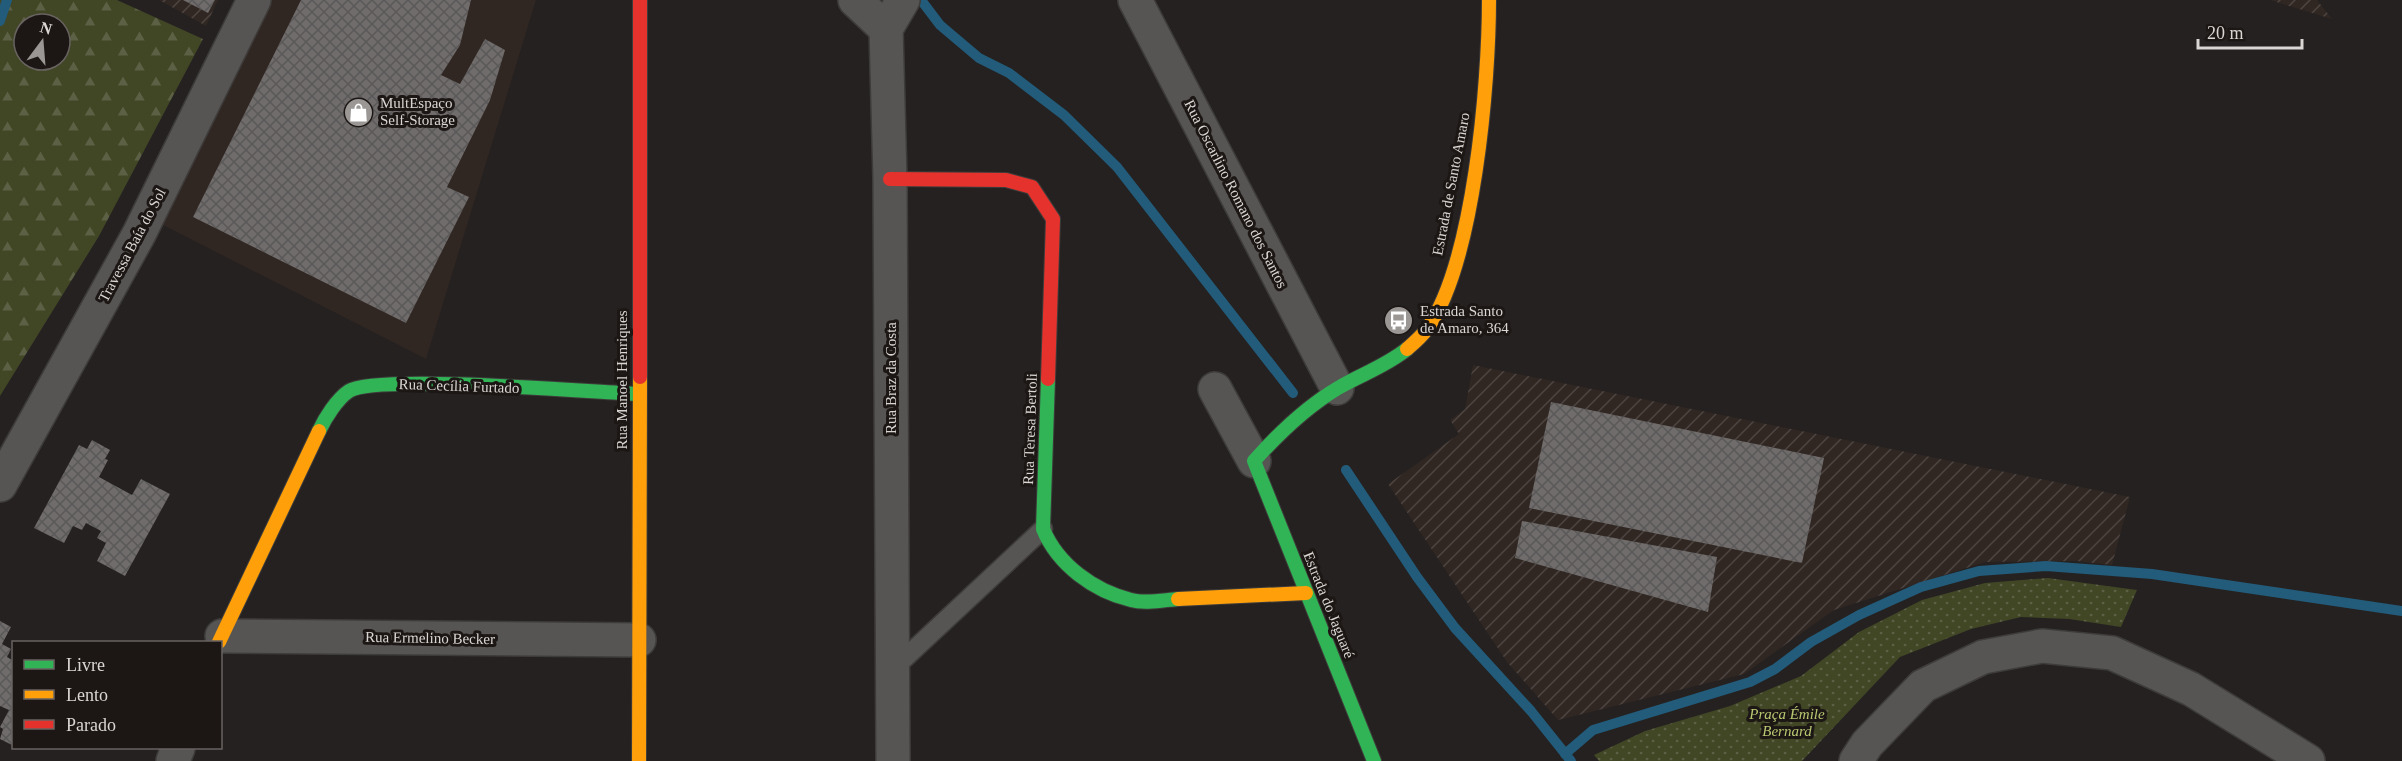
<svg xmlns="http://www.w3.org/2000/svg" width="2402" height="761" viewBox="0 0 2402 761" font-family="'Times New Roman',serif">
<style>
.built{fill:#302622}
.industrial{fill:url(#industrial-furrows)}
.green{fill:url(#green-dots)}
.forest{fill:url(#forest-firs);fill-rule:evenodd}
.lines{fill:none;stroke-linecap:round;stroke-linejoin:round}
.stream{stroke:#235b7a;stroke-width:10}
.building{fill:url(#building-cross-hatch)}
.lane-casing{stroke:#3e3c3a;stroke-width:21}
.street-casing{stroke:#3e3c3a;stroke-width:36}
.fast-casing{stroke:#3e3c3a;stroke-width:16}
.slow-casing{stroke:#3e3c3a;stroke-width:16}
.jam-casing{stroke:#3e3c3a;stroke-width:16}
.lane{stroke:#575554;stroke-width:18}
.street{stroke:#575554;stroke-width:33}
.fast{stroke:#30b455;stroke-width:14}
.slow{stroke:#ff9f0a;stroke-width:14}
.jam{stroke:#e5322d;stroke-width:14}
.labels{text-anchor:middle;stroke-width:6;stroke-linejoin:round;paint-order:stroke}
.poi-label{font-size:15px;fill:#d9d6d4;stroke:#1c1715;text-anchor:start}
.street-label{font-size:15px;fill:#d9d6d4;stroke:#1c1715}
.park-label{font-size:15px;font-style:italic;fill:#b9c871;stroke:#1c1715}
</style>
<defs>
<pattern id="industrial-furrows" width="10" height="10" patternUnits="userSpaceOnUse" patternTransform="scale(1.5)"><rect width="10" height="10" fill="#302622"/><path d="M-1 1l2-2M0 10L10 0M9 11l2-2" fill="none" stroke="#4d4541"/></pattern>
<pattern id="green-dots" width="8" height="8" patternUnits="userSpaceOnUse" patternTransform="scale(1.5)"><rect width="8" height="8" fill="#414625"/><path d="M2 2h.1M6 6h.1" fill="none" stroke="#5c6044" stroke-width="1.8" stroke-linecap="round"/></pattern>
<pattern id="forest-firs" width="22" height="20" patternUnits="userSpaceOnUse" patternTransform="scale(1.5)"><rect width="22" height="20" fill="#414625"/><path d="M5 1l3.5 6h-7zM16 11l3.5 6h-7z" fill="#5c6044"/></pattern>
<pattern id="building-cross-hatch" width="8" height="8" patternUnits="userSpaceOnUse" patternTransform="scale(1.5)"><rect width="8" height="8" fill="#6f6c6b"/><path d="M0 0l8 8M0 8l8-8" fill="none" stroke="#5a5858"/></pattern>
</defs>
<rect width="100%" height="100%" fill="#242120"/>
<polygon class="built" points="270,0 536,0 426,359 163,225"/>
<g class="industrial">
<polygon points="159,0 218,0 206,26"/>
<polygon points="2270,0 2317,0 2332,19"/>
<polygon points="1473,365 2130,497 2112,565 2076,561 1985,562 1834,610 1744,674 1558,720 1507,662 1388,484 1459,434 1450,420 1465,409"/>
</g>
<polygon class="green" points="2048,578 2137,590 2121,627 2069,619 2021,617 1971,629 1900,657 1802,761 1599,761 1594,755 1645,731 1730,706 1801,676 1859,632 1922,600 1985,583"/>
<path class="forest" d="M0,0H117L203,39L99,236L0,396ZM24,24H60V60H24Z"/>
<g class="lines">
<g class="stream">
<polyline points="921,0 940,25 979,58 1009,73 1064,115 1117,167 1293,393"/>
<polyline points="0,21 7,0"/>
<polyline points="1346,470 1417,577 1455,628 1531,711 1571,761"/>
<polyline points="1565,754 1593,730 1750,682 1775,669 1811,642 1859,615 1921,587 1979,571 2046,566 2152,574 2402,611"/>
</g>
</g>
<g class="building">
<polygon points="183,0 215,0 208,13"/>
<polygon points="301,0 471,0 460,45 441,75 460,84 485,39 505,50 490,100 447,187 469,197 406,323 193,217"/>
<polygon points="1551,402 1824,458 1802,563 1529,508"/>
<polygon points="92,440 110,450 105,459 108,460 99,477 132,495 141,479 170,494 125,576 97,561 106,543 97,538 101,531 86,523 82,530 73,526 64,543 34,528 79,445 87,449"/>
<polygon points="1522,521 1717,557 1708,612 1515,558"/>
<polygon points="0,621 11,627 2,644 11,649 7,657 14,661 14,746 0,739 3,729 0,727 9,710 0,706"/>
</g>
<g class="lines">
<defs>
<polyline id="lane" points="891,671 1043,529"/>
<g id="street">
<polyline points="855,0 886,29"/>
<polyline points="1135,0 1337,388"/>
<polyline points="1215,389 1254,461"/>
<polyline points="0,485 139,234 254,0"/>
<polyline points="222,636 639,640"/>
<polyline points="173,761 178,748"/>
<polyline points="893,761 890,179 886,29 903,0"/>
<polyline points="1856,761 1867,744 1923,686 1983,657 2042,646 2112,653 2191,689 2308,761"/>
</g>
<g id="fast">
<path d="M1048,379L1043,529C1058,565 1094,591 1131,600C1145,604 1164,600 1178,599"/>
<path d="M319,431C325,418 337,399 349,391C375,374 594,392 638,394"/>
<path d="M1374,761L1254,461C1279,433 1306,407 1338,388C1362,374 1386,366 1407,349"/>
</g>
<g id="slow">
<path d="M1407,349C1414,343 1421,337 1427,329C1474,263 1489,83 1489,0"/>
<polyline points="1178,599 1306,593"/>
<polyline points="219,642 319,431"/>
<polyline points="639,761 640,377"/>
</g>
<g id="jam">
<polyline points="890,179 1006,180 1032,187 1053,219 1048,379"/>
<polyline points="640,377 640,0"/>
</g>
</defs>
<use href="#lane" class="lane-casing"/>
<use href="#street" class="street-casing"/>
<use href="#fast" class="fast-casing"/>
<use href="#slow" class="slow-casing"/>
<use href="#jam" class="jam-casing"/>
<use href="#lane" class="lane"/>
<use href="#street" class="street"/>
<use href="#fast" class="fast"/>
<use href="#slow" class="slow"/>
<use href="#jam" class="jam"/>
</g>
<defs>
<symbol id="shop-disc" viewBox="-11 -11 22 22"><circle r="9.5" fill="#9a9795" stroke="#1c1715"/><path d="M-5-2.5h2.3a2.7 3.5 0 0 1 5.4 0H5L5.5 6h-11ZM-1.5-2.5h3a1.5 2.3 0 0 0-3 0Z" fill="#fff"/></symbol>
<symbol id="bus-disc" viewBox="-11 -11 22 22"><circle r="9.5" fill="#9a9795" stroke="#1c1715"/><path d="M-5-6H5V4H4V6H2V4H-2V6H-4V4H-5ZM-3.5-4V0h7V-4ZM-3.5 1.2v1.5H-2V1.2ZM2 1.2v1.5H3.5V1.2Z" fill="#fff"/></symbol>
</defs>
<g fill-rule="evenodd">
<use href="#shop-disc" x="342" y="96" width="33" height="33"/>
<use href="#bus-disc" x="1382" y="304" width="33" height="33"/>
</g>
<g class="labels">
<g class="poi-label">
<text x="380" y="108">MultEspaço<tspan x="380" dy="17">Self-Storage</tspan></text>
<text x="1420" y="316">Estrada Santo<tspan x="1420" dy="17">de Amaro, 364</tspan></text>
</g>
<g class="street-label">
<text transform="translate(1451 184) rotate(-79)" y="5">Estrada de Santo Amaro</text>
<text transform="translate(1236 194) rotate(63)" y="5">Rua Oscarlino Romano dos Santos</text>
<text transform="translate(132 245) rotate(-62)" y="5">Travessa Baía do Sol</text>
<text transform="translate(891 378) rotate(-90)" y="5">Rua Braz da Costa</text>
<text transform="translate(622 380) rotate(-90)" y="5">Rua Manoel Henriques</text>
<text transform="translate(459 386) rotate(2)" y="5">Rua Cecília Furtado</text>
<text transform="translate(1030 429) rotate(-88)" y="5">Rua Teresa Bertoli</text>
<text transform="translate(1329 605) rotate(68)" y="5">Estrada do Jaguaré</text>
<text transform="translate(430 638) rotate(1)" y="5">Rua Ermelino Becker</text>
</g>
<g class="park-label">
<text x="1787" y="719">Praça Émile<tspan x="1787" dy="17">Bernard</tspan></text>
</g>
</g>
<rect x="12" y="641" width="210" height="108" fill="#1c1715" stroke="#686361" stroke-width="1.5"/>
<rect x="24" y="660" width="30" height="9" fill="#30b455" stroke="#686361" stroke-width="1.5"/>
<text x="66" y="671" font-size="18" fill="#d9d6d4">Livre</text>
<rect x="24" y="690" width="30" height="9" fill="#ff9f0a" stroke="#686361" stroke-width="1.5"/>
<text x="66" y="701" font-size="18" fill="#d9d6d4">Lento</text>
<rect x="24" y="720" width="30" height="9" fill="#e5322d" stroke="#686361" stroke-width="1.5"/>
<text x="66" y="731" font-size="18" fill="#d9d6d4">Parado</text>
<g transform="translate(42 42) rotate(16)"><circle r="28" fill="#1c1715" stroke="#686361" stroke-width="1.5"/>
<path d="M0-4.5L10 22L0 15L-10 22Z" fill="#9a9795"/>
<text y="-9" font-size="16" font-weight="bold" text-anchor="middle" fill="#d9d6d4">N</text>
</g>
<path d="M2198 39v9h104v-9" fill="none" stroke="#d9d6d4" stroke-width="3"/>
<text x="2207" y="39" font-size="18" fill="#d9d6d4" stroke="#1c1715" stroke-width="4.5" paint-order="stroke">20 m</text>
</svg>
